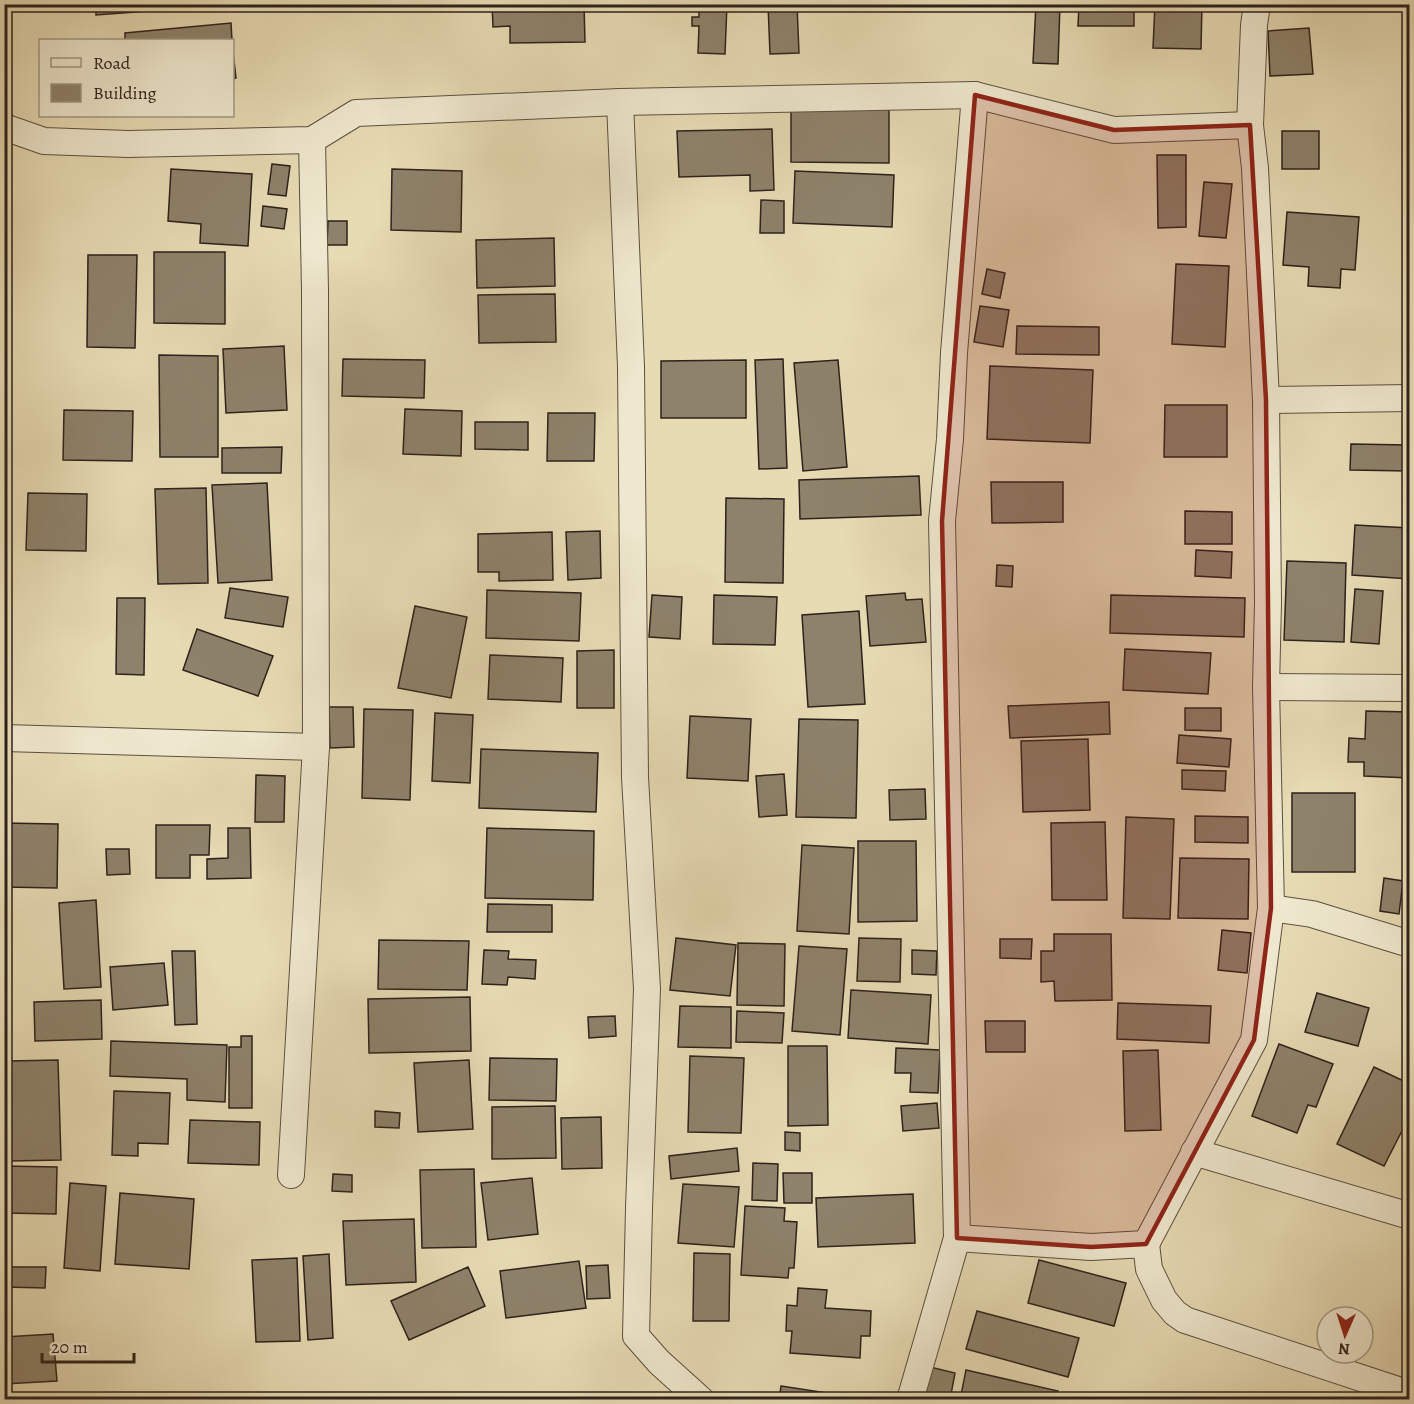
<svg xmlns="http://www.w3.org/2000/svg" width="1414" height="1404" viewBox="0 0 1414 1404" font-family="Alegreya,serif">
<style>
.building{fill:#8e826b;stroke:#2d221c;stroke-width:1.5}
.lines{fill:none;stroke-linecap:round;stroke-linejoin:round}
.street-casing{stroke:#5c5042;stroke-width:28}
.street{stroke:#efe8ce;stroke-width:26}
.marked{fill:#8f2418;fill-opacity:0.2;stroke:#8f2418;stroke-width:4.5;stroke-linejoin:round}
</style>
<rect width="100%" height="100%" fill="#e7dbb4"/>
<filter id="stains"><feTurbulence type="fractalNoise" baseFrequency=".00333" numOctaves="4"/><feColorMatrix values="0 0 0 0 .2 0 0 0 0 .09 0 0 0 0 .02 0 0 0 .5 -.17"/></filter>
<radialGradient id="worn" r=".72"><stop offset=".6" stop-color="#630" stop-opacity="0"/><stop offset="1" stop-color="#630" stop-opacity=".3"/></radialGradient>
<g class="building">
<polygon points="4,4 91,4 91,7 4,12"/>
<polygon points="96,4 189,4 190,8 96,15"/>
<polygon points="492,4 584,4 585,42 510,43 510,26 493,27"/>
<polygon points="699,4 727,4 725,54 698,53 699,26 692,26 692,17 699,17"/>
<polygon points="768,4 797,4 799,53 770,54"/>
<polygon points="1036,4 1060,4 1058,64 1033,63"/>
<polygon points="1079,4 1134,4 1134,26 1078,26"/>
<polygon points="1155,4 1202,4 1201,49 1153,48"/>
<polygon points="231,23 232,40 125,40 125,33"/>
<polygon points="1309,28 1313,74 1270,76 1268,31"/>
<polygon points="232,43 236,78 232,79"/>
<polygon points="791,108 889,109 889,163 791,162"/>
<polygon points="772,129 774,190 750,191 750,175 679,177 677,131"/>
<rect x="1282" y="131" width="37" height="38"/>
<polygon points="1157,155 1186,155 1186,227 1158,228"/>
<polygon points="272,164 290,166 286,196 268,194"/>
<polygon points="171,169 252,174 248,246 200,243 201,224 168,221"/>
<polygon points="392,169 462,171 461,232 391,230"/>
<polygon points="795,171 894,175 892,227 793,223"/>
<polygon points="1204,182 1232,184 1226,238 1199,236"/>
<polygon points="761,200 784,201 784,233 760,233"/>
<polygon points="263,206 287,209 284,229 261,226"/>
<polygon points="1287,212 1359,217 1355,270 1341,269 1340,288 1308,286 1309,267 1283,265"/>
<polygon points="328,221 347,221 347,245 327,245"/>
<polygon points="554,238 555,286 477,288 476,240"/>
<polygon points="154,252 225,252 225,324 154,323"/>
<polygon points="88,255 137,255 135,348 87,347"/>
<polygon points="1176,264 1229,266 1225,347 1172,344"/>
<polygon points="987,269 1005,273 1000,298 982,294"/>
<polygon points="555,294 556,342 479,343 478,295"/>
<polygon points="980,306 1009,310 1003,347 974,342"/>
<polygon points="1017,326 1099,327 1099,355 1016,354"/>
<polygon points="284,346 287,410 226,413 223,349"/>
<polygon points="159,355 218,356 218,457 160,457"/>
<polygon points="343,359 425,360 424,398 342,396"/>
<polygon points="783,359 787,468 759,469 755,360"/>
<polygon points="746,360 746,418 661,418 661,361"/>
<polygon points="838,360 847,467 803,471 794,363"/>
<polygon points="990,366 1093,370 1090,443 987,439"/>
<polygon points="1165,405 1227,405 1227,457 1164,457"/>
<polygon points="405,409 462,411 461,456 403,454"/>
<polygon points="64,410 133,411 132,461 63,460"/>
<polygon points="548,413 595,413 594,461 547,461"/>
<polygon points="475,422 528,422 528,450 475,449"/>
<polygon points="1351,444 1409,445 1409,471 1350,470"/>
<polygon points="282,447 281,473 222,473 222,448"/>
<polygon points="919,476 921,515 800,519 799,480"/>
<polygon points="991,482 1063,482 1063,522 992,523"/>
<polygon points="267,483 272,580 218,583 212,485"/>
<polygon points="206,488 208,583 158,584 155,489"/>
<polygon points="28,493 87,494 86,551 26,550"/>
<polygon points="726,498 784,499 783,583 725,582"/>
<polygon points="1185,511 1232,512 1232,544 1185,544"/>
<polygon points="1355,525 1410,528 1410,579 1352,575"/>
<polygon points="600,531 601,578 568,580 566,532"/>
<polygon points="552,532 553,580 499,581 499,572 478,572 478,534"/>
<polygon points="1196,550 1232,552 1231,578 1195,576"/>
<polygon points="1287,561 1346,563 1344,642 1284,640"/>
<polygon points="997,565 1013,566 1012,587 996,586"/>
<polygon points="230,588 288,597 283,627 225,618"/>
<polygon points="1355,589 1383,591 1379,644 1351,642"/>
<polygon points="487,590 581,593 579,641 486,638"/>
<polygon points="905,593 906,600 922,599 926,642 870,646 866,596"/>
<polygon points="652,595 682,597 680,639 649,637"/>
<polygon points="714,595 777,597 775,645 713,644"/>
<polygon points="1111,595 1245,598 1244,637 1110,633"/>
<polygon points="117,598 145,598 144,675 116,674"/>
<polygon points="415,606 467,617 451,698 398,688"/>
<polygon points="859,611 865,704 808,707 802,615"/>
<polygon points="197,629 273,656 258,696 183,670"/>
<polygon points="1125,649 1211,653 1208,694 1123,690"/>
<polygon points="614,650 614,708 577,708 577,651"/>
<polygon points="490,655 563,658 561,702 488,699"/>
<polygon points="1109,702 1110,734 1010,738 1008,706"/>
<polygon points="329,707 353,707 354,747 330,748"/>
<polygon points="1185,708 1221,708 1221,731 1185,730"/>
<polygon points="364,709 413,710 410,800 362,798"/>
<polygon points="1366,711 1410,712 1410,778 1364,776 1364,762 1348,762 1349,738 1365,739"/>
<polygon points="435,713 473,715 470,783 432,781"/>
<polygon points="690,716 751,719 748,781 687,778"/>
<polygon points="799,719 858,720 856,818 796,817"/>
<polygon points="1179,735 1231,739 1229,767 1177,763"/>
<polygon points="1088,739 1090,810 1023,812 1021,741"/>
<polygon points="481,749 598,753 596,812 479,808"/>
<polygon points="1182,770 1226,771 1225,791 1182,789"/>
<polygon points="784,774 787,815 759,817 756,776"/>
<polygon points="256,775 285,776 284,822 255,822"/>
<polygon points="925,789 926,819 890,820 889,790"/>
<rect x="1292" y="793" width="63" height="79"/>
<polygon points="1195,816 1248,817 1248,843 1195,842"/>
<polygon points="1126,817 1174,819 1170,919 1123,918"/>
<polygon points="1105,822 1107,900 1052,900 1051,823"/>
<polygon points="4,823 58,824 57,888 4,887"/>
<polygon points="156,825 210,825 209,855 190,855 190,878 156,878"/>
<polygon points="228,828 250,828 251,878 207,879 207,859 228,858"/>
<polygon points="487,828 594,831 593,900 485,898"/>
<polygon points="858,841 916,841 917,921 858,922"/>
<polygon points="802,845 854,848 849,934 797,931"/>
<polygon points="106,849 129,849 130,874 107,875"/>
<polygon points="1180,858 1249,859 1248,919 1178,918"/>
<polygon points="1384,878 1403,881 1399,914 1380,911"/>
<polygon points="96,900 101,987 64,989 59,903"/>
<polygon points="488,904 552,905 552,932 487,932"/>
<polygon points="1222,930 1251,933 1247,973 1218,970"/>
<polygon points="1054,934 1111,934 1112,1000 1055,1001 1054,981 1041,982 1041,951 1054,951"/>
<polygon points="676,938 736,945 730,996 670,990"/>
<polygon points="859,938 901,939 900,982 857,981"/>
<polygon points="1000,939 1032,939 1031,959 1000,958"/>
<polygon points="379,940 469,941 467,990 378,989"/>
<polygon points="738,943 785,944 784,1006 737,1005"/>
<polygon points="799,946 847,949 840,1035 792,1031"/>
<polygon points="484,950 509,951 508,959 536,960 535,979 508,977 507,985 482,984"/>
<polygon points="912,950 937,951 936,975 912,974"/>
<polygon points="172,951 195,951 197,1024 175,1025"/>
<polygon points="164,963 168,1005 113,1010 110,967"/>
<polygon points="851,990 931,995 928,1044 848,1038"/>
<polygon points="1317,993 1369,1008 1358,1046 1305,1032"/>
<polygon points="470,997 471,1051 369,1053 368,999"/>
<polygon points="101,1000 102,1039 35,1041 34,1002"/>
<polygon points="1118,1003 1211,1006 1209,1043 1117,1039"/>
<polygon points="680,1006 731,1007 731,1048 678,1047"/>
<polygon points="737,1011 784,1013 782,1043 736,1042"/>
<polygon points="615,1016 616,1036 589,1038 588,1017"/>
<polygon points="985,1021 1025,1021 1025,1052 986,1052"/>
<polygon points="241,1036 252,1036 252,1108 229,1108 229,1047 241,1047"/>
<polygon points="111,1041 227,1045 225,1102 187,1100 187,1079 110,1076"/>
<polygon points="1279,1044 1333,1064 1316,1107 1308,1105 1297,1133 1252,1116"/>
<polygon points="788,1046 827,1046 828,1125 788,1126"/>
<polygon points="896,1048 940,1050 938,1093 910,1092 911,1073 895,1073"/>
<polygon points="1158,1050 1161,1130 1125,1131 1123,1051"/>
<polygon points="690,1056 744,1058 741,1133 688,1132"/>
<polygon points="490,1058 557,1059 556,1101 489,1100"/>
<polygon points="58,1060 61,1160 10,1161 8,1061"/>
<polygon points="469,1060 473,1129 418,1132 414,1063"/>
<polygon points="1374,1067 1410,1084 1410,1115 1384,1166 1337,1144"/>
<polygon points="114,1091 170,1093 168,1144 138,1143 138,1156 112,1155"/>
<polygon points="937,1103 939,1128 903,1131 901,1106"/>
<polygon points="555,1106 556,1158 492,1159 492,1107"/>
<polygon points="375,1111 400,1113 399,1128 375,1127"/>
<polygon points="601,1117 602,1168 562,1169 561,1118"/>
<polygon points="190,1120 260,1122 259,1165 188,1163"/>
<polygon points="785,1132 800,1133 800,1151 785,1150"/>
<polygon points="737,1148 739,1171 671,1179 669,1156"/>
<polygon points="753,1163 778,1164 777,1201 752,1200"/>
<polygon points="4,1166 57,1167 56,1214 4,1213"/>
<polygon points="474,1169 476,1247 422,1248 420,1170"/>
<polygon points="783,1173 812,1173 812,1203 784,1203"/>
<polygon points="333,1174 352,1175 352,1192 332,1191"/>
<polygon points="532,1178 538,1234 488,1240 481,1183"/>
<polygon points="70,1183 106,1186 100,1271 64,1268"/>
<polygon points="683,1184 739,1187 734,1247 678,1243"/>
<polygon points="120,1193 194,1199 189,1269 115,1264"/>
<polygon points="913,1194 915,1243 818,1247 816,1198"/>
<polygon points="745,1206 785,1208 784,1221 797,1222 794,1268 789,1268 788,1278 741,1275"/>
<polygon points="414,1219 416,1282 346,1285 343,1221"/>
<polygon points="694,1253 730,1254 729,1321 693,1321"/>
<polygon points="329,1254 333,1338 308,1340 303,1256"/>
<polygon points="297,1258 300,1341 256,1342 252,1260"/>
<polygon points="1039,1260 1126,1283 1114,1326 1028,1303"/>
<polygon points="579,1261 586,1308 506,1318 500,1271"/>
<polygon points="608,1265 610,1298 587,1299 586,1266"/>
<polygon points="4,1267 46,1267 45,1288 4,1287"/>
<polygon points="468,1267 485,1306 409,1340 391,1301"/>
<polygon points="798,1288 827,1290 825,1308 871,1311 870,1336 861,1336 860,1358 790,1353 792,1331 786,1331 787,1305 797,1306"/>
<polygon points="977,1311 1079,1338 1068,1377 966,1349"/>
<polygon points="53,1334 57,1381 4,1384 4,1337"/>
<polygon points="930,1367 955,1373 950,1400 923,1400"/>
<polygon points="966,1370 1058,1391 1056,1400 960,1400"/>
<polygon points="781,1386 854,1397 853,1400 779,1400"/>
</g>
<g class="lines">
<defs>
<g id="street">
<polyline points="620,102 631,367 635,777 647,989 639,1208 636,1336 659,1362 701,1400"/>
<polyline points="4,127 44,141 128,144 312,140 356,113 620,102 975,95 1114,130 1250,125"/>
<polyline points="1266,400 1410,398"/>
<polyline points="1266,687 1410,688"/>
<polyline points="4,738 316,747"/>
<polyline points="1271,908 1312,914 1410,944"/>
<polyline points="1194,1152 1410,1216"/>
<polyline points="291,1175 316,747 315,290 312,140"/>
<polyline points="957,1238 1091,1247 1146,1244 1149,1269 1164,1300 1175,1313 1185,1320 1410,1394"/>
<polyline points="1146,1244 1254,1040 1271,908 1266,687 1268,603 1266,400 1255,168 1250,125 1254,25 1257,4"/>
<polyline points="910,1400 957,1238 942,521 950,439 954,353 975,95"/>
</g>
</defs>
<use href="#street" class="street-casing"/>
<use href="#street" class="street"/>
</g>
<path class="marked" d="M975,95L1114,130L1250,125L1266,400L1271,908L1254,1040L1146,1244L1091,1247L957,1238L942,521Z"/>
<rect width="1414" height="1404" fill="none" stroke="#e7dbb4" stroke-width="24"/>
<rect x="6" y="6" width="1402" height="1392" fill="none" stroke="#2d221c" stroke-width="3"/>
<rect x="12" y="12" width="1390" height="1380" fill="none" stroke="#2d221c" stroke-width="1.5"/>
<rect x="39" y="39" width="195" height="78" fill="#efe8ce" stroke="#a19987" stroke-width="1.5"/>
<rect x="51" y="58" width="30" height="9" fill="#efe8ce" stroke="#a19987" stroke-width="1.5"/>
<text x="93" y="69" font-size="18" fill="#2d221c">Road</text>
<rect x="51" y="84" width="30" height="18" fill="#8e826b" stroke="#a19987" stroke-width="1.5"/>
<text x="93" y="99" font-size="18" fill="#2d221c">Building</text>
<g transform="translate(1345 1335) rotate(183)"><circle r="28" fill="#efe8ce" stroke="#a19987" stroke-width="1.5"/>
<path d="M0-4.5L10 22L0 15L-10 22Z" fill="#8f2418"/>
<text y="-9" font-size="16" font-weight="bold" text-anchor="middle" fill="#2d221c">N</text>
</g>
<path d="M42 1353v9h92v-9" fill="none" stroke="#2d221c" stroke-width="3"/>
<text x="51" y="1353" font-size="18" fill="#2d221c" stroke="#efe8ce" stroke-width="4.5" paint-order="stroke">20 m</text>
<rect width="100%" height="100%" filter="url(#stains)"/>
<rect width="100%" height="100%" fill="url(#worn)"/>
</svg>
